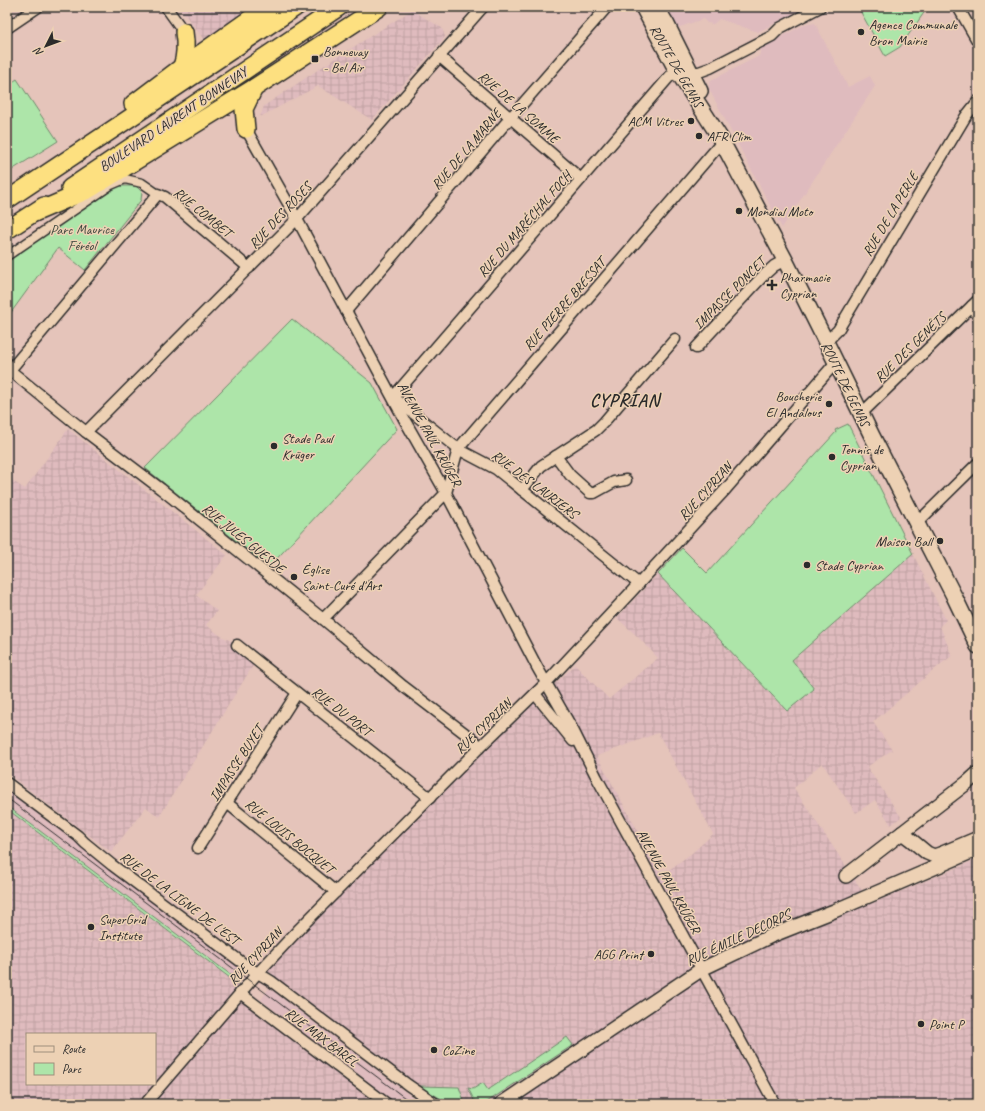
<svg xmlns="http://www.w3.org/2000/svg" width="985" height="1111" viewBox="0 0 985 1111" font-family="Caveat,sans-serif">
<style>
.built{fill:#dfbbbe}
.industrial{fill:url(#industrial-grid);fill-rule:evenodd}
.green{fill:#ade5a9;stroke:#6c886a}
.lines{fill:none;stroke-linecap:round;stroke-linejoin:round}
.pedestrian-casing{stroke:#2b2b2b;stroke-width:11}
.minor-casing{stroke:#2b2b2b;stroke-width:13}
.tertiary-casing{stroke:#2b2b2b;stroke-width:16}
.secondary-casing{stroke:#2b2b2b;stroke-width:18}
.trunk-casing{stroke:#2b2b2b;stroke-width:20}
.pedestrian{stroke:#edd1b4;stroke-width:8}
.minor{stroke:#edd1b4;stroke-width:10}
.tertiary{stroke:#edd1b4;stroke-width:13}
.secondary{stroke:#edd1b4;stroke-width:15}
.trunk{stroke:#fde080;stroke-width:17}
.tram{stroke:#2b2b2b;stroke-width:1}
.poi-dot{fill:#2b2b2b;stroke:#edd1b4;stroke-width:1.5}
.labels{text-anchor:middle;stroke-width:3;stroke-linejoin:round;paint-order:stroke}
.poi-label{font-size:14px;fill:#2b2b2b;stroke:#edd1b4;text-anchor:start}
.street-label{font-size:14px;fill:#2b2b2b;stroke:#edd1b4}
.park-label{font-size:14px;fill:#3e473e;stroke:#edd1b4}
.district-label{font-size:18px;font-weight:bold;letter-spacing:1px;fill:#2b2b2b;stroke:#edd1b4}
</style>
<defs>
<pattern id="industrial-grid" width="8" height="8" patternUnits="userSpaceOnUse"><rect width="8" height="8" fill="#dfbbbe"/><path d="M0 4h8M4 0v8" fill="none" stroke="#c0a1a3"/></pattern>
</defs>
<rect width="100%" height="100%" fill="#e5c4ba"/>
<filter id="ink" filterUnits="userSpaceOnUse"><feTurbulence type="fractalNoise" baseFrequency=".025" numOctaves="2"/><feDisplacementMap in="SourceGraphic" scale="8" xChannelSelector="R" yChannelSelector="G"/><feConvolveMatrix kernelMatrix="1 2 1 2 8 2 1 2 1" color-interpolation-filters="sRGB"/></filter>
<g filter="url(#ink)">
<g class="built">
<polygon points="666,7 806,7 758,32 719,19 716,22 713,24 707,23 703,19 677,28"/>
<polygon points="815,23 848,87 870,76 875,86 782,228 709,89 709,84 712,80 759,56 762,46 804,25"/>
<polygon points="7,791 244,970 236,980 238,982 238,984 7,809"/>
<polygon points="269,988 421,1104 398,1104 261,1000"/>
</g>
<g class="industrial">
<polygon points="179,7 254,7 205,41"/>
<polygon points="412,10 442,28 445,37 372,120 318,86 260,117 264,106 328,63"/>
<polygon points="68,429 227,555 196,595 217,611 206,625 221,636 235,643 233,647 254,664 159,817 146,807 111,852 7,773 7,480 8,478 25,489"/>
<path d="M913,554L946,620L940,626L952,656L941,664L873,722L892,750L867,767L901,817L891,825L875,800L856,813L822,763L794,788L871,904L978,859V1104H451L412,1083L262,970L524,707L557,682L575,665L609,699L658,658L638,637L617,618L658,574L787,711L791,661ZM658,733L713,834L692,853L662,875L597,756Z"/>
<path d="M7,809L238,984L260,1016L352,1085L374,1104H7ZM27,1034H155V1084H27Z"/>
</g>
<g class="green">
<polygon points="858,7 928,7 900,47 885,56"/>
<polygon points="17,79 58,141 7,173 7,86"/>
<polygon points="115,186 136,186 142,192 141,200 85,270 58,248 7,318 7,259"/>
<polygon points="292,319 372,383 397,429 269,567 145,468"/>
<polygon points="848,424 913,554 792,660 814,689 787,711 658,574 682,548 707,573 836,432 835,430"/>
<polygon points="7,806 231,975 238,982 238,984 7,809"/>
<polygon points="567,1037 573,1045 484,1104 476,1104 468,1088 473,1089 483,1083 488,1090"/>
<polygon points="412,1083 421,1086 459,1087 465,1104 451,1104"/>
</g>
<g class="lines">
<defs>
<polyline id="pedestrian" points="7,256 111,185 125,179 142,183 158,194"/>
<g id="minor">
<polyline points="166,7 184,32"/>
<polyline points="958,7 978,42"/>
<polyline points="7,28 38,7"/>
<polyline points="439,56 581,179"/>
<polyline points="691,72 699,72 710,68 772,36 780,28 820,7"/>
<polyline points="246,129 297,219 404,419 446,493 537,667 573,730 597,778 775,1104"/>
<polyline points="972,306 978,317"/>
<polyline points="346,311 505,124 607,7"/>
<polyline points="826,342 838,330 966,116 978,101"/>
<polyline points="696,348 762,277 774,266 785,260"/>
<polyline points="7,368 86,432 161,489 323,619 403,686 475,741 479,748"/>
<polyline points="10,370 158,194 165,197 249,268"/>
<polyline points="861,414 978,300"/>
<polyline points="86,432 297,219 483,7"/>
<polyline points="556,456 570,475 590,493 594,493 614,482 626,480"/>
<polyline points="522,490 541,466 596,430 604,422 675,339"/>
<polyline points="917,523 978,463"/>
<polyline points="639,584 496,469 458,449 393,397 670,76 674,74 679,74"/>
<polyline points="323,619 446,493 458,449 722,142"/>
<polyline points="237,645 430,798"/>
<polyline points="535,694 573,741"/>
<polyline points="7,783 78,836 85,843 112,865 248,967 271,981 408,1085 436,1104"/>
<polyline points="227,803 336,892"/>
<polyline points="198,848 297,693"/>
<polyline points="240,993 387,1104"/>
<polyline points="145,1104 255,976 300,928 479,748 546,683 632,591 726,489 836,362"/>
</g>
<g id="tertiary">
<polyline points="902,833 910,839 927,853 934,856 940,854 978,838"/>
<polyline points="846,876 968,782 978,773"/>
<polyline points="501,1104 702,969 771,936 834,911 978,849"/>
</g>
<g id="secondary">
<polyline points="643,7 676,69 719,136 785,260 826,342 872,436 954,596 978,646"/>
<polyline points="656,7 667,25 700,91"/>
</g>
<g id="trunk">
<path d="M182,67C186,55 186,44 184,32"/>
<polyline points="133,104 182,67 267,7"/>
<polyline points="246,129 244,109 254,88"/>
<polyline points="70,188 339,7"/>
<polyline points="7,200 296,7"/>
<polyline points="34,213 88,190 254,88 379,7"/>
<polyline points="7,230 44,206"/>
</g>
</defs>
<use href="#pedestrian" class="pedestrian-casing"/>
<use href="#minor" class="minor-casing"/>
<use href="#tertiary" class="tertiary-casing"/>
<use href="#secondary" class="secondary-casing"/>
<use href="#trunk" class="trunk-casing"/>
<use href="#pedestrian" class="pedestrian"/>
<use href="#minor" class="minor"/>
<use href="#tertiary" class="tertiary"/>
<use href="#secondary" class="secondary"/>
<use href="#trunk" class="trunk"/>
<polyline class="tram" points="7,798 413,1104"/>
</g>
</g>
<g class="poi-dot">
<circle cx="861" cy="32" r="4"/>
<rect x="311" y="55" width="8" height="8" rx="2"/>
<circle cx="691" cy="121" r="4"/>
<circle cx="699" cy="136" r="4"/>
<circle cx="739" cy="211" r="4"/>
<path d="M770 279h4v4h4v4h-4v4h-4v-4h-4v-4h4z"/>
<circle cx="829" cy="404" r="4"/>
<circle cx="274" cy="446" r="4"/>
<circle cx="832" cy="457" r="4"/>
<circle cx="940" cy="541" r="4"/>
<circle cx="807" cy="565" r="4"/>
<circle cx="294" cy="577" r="4"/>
<circle cx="91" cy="927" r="4"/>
<circle cx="651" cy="954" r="4"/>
<circle cx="921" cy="1024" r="4"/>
<circle cx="434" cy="1050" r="4"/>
</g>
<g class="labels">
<g class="poi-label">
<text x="869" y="29">Agence Communale<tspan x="869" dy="16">Bron Mairie</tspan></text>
<text x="323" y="56">Bonnevay<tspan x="323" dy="16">- Bel Air</tspan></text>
<text x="683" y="126" text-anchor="end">ACM Vitres</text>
<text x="707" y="141">AFR Clim</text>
<text x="747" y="216">Mondial Moto</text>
<text x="780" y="282">Pharmacie<tspan x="780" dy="16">Cyprian</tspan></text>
<text x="821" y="401" text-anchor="end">Boucherie<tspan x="821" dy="16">El Andalous</tspan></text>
<text x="282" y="443">Stade Paul<tspan x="282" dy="16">Krüger</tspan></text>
<text x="840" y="454">Tennis de<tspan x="840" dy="16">Cyprian</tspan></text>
<text x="932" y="546" text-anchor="end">Maison Ball</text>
<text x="815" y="570">Stade Cyprian</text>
<text x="302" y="574">Église<tspan x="302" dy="16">Saint-Curé d'Ars</tspan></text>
<text x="99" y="924">SuperGrid<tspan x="99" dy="16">Institute</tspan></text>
<text x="643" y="959" text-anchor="end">AGG Print</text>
<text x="929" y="1029">Point P</text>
<text x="442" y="1055">CoZine</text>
</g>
<g class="street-label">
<text transform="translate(677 66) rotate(60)" y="5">ROUTE DE GENAS</text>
<text transform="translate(519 107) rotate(41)" y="5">RUE DE LA SOMME</text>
<text transform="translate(173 119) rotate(-34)" y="5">BOULEVARD LAURENT BONNEVAY</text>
<text transform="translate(466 149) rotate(-50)" y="5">RUE DE LA MARNE</text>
<text transform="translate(203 212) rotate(39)" y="5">RUE COMBET</text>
<text transform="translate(890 214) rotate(-59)" y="5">RUE DE LA PERLE</text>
<text transform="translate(280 215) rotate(-47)" y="5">RUE DES ROSES</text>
<text transform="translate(524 224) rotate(-49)" y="5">RUE DU MARÉCHAL FOCH</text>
<text transform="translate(729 293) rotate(-45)" y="5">IMPASSE PONCET</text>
<text transform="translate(564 304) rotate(-49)" y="5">RUE PIERRE BRESSAT</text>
<text transform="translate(910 347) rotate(-44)" y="5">RUE DES GENÊTS</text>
<text transform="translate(846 384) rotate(64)" y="5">ROUTE DE GENAS</text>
<text transform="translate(430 434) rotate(61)" y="5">AVENUE PAUL KRÜGER</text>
<text transform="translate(535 484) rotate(37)" y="5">RUE DES LAURIERS</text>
<text transform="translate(705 491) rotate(-48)" y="5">RUE CYPRIAN</text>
<text transform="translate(244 538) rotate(39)" y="5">RUE JULES GUESDE</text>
<text transform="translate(342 711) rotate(38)" y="5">RUE DU PORT</text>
<text transform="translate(483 726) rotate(-44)" y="5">RUE CYPRIAN</text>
<text transform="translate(236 763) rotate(-57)" y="5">IMPASSE BUYET</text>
<text transform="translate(290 836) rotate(39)" y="5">RUE LOUIS BOCQUET</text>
<text transform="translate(669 881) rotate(61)" y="5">AVENUE PAUL KRÜGER</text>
<text transform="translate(180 898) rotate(37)" y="5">RUE DE LA LIGNE DE L'EST</text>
<text transform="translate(738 937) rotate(-25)" y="5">RUE ÉMILE DECORPS</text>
<text transform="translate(255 956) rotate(-47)" y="5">RUE CYPRIAN</text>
<text transform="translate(322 1037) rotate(37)" y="5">RUE MAX BAREL</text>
</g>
<g class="park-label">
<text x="82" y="234">Parc Maurice<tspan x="82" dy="16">Féréol</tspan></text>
</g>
<g class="district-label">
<text x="625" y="406">CYPRIAN</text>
</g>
</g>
<rect width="985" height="1111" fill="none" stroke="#edd1b4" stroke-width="24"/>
<rect x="12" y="12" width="961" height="1087" fill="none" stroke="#2b2b2b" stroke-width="1.5" filter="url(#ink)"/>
<rect x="26" y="1033" width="130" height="52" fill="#edd1b4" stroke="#9f8f7d"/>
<rect x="34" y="1046" width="20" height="6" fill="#edd1b4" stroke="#9f8f7d"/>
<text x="62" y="1053" font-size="12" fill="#2b2b2b">Route</text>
<rect x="34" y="1063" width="20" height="12" fill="#ade5a9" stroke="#9f8f7d"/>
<text x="62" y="1073" font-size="12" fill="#2b2b2b">Parc</text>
<g transform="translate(46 46) rotate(228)" stroke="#edd1b4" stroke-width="3" paint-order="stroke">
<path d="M0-3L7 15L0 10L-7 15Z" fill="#2b2b2b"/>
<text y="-6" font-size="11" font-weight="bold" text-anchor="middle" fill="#2b2b2b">N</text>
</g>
</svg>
